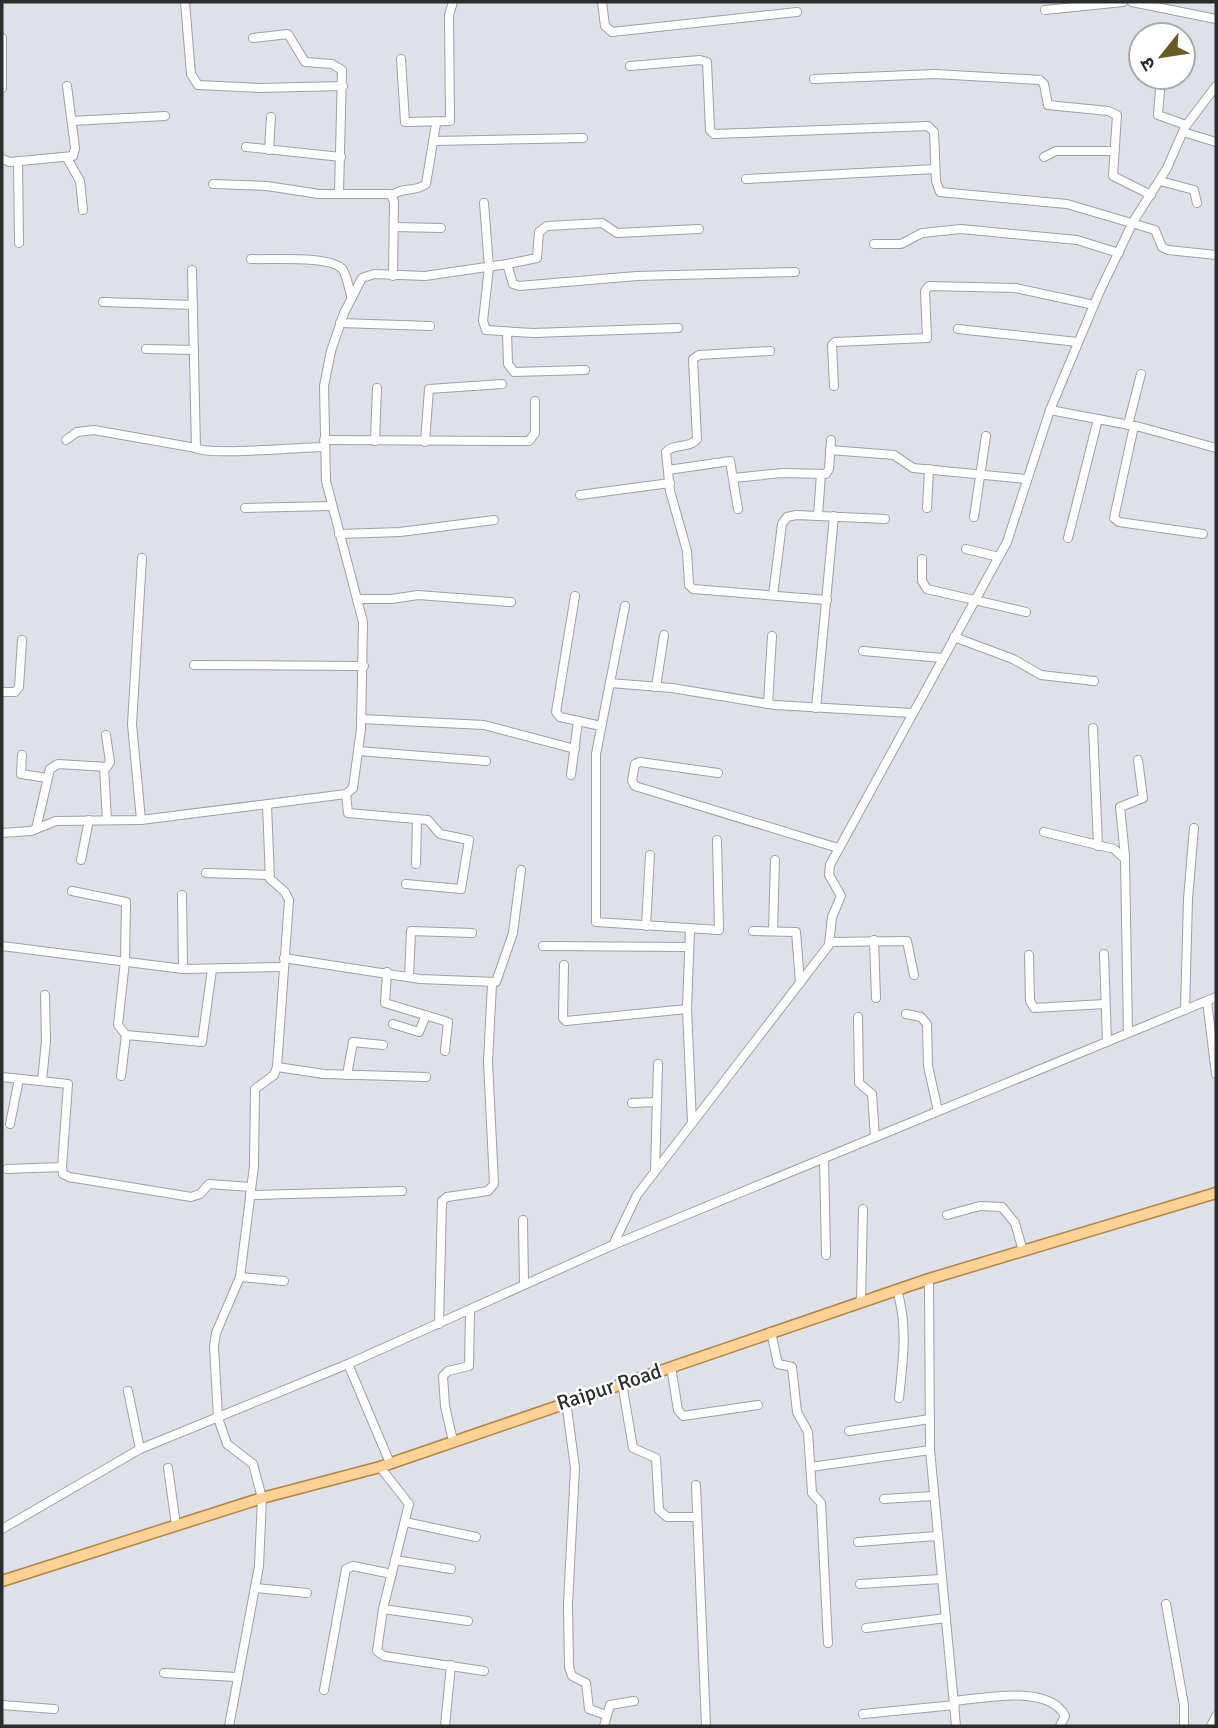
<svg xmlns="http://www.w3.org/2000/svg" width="1218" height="1728" viewBox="0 0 1218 1728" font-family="Signika,'Noto Sans Devanagari',sans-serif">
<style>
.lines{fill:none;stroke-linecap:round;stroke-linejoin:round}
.minor-casing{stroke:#9da0a6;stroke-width:10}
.major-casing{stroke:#b38347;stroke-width:13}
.minor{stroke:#fff;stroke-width:8}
.major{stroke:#fdd198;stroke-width:10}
.labels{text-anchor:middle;stroke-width:5;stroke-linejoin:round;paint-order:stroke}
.street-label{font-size:21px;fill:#2b2c2e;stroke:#fff}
</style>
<rect width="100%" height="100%" fill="#dee1e7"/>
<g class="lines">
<defs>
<g id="minor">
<polyline points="185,2 191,74 198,85 259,88 343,86"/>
<polyline points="602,2 605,26 612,32 797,12"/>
<polyline points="1132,2 1216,19"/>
<polyline points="1045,10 1123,2"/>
<polyline points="2,38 2,88"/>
<polyline points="253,38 288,34 305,62 332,64 342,70 339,193"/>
<polyline points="401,59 405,122 450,121 449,15 453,2"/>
<polyline points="630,66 700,60 707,62 710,130 714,134 928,126 934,132 936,181 940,192 1067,204 1155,230 1162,247 1168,250 1216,255"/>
<polyline points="1161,77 1158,115 1186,125"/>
<polyline points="814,79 935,74 1040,80 1044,84 1048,105 1108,111 1117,115 1113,176 1151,195"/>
<polyline points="72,121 165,116"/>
<polyline points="1183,132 1216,142"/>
<polyline points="433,141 583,138"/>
<polyline points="246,147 341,157"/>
<polyline points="269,150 271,117"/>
<polyline points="1044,157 1056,151 1112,151"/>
<polyline points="67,158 80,181 83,210"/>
<polyline points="2,159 10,162 73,156 75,148 67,86"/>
<polyline points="18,161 19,243"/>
<polyline points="746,179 935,169"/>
<polyline points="1160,181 1194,190 1197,203"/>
<polyline points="213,184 267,186 319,194 390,194 394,201 393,276"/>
<path d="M392,196C402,186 415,193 426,184L436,124"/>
<polyline points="484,203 489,267 483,321 486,330 533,333 678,328"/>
<polyline points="394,227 441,228"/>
<polyline points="874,244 901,244 922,233 961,229 1077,240 1119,253"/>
<path d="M251,259C269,260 333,255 343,270C347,277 349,288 351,296"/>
<polyline points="507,264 537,258 539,232 547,226 602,223 617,233 699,229"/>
<path d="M192,270L196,448C209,456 302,447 324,447"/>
<polyline points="103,302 193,305"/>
<polyline points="340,323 430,326"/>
<polyline points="958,329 1077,342"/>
<polyline points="507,332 508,364 514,372 585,370"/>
<polyline points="146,349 194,350"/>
<path d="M770,351L699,355L693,359L697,439C690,449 673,443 666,452L670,491L687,551L689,585L693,589L827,600"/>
<polyline points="834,386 832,345 835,342 927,338 925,291 929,286 1015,288 1094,305"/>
<polyline points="1050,410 1140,427 1216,448"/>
<polyline points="1128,425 1141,374"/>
<polyline points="1134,426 1114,518 1119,522 1203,534"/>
<polyline points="66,440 77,432 94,430 196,448"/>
<polyline points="324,440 529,441 535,433 535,401"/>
<polyline points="375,441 377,388"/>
<polyline points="425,442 429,389 502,384"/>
<polyline points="830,450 894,455 913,468 1026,479"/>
<polyline points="668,470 730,461 738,509"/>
<polyline points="734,478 782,473 826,474 829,469 831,440"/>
<polyline points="580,495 670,483"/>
<polyline points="245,508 332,506"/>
<polyline points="927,508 929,469"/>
<polyline points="818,516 821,474"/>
<polyline points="974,517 986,436"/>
<polyline points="339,534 400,532 494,520"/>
<polyline points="1068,538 1098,419"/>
<polyline points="966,549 999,557"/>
<polyline points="922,559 922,581 927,589 1026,612"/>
<polyline points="773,595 782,524 787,517 796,515 885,519"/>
<polyline points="575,596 556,712 560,717 601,726"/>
<polyline points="357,599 391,599 418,595 511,602"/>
<polyline points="625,606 596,754 596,922 719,930 717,840"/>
<polyline points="954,637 1013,659 1041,675 1094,681"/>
<polyline points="863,651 942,658"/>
<polyline points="194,665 364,666"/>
<polyline points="610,683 672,688 775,705 911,713"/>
<polyline points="656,687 664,635"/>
<polyline points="2,692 15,692 19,687 22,640"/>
<polyline points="768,704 772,636"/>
<polyline points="816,708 834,516"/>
<polyline points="361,719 484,725 575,749"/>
<polyline points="1093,728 1098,846"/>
<polyline points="358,751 486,761"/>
<polyline points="22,755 21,774 47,778"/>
<polyline points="104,767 107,820"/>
<polyline points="718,773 640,762 635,764 632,781 635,786 838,848"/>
<polyline points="571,775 578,721"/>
<polyline points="346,794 348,813 428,820 440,834 469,840 461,889 406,884"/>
<polyline points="141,820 132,724 142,558"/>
<polyline points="36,829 50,769 58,764 107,767 110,762 106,735"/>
<polyline points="1044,832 1114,849 1125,859 1128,1033"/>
<polyline points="2,833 31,831 56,821 141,820 346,794 353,788 361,729 363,622 326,481 324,386 331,351 344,313 362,278 374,274 425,276 507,264 513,284 519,286 637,276 795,272"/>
<polyline points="1125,856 1120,807 1143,798 1138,760"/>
<polyline points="81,860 89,820"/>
<polyline points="416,864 417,820"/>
<polyline points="206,873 269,875"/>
<polyline points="72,891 126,902 125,961 118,1025 126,1035 202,1042 212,969"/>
<polyline points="182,895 183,969"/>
<polyline points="646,926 650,855"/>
<polyline points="690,929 687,1009 692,1122"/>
<polyline points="773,930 775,860"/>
<polyline points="753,931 796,932 800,983"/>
<polyline points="874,940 876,998"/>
<polyline points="830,942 907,941 914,975"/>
<polyline points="2,946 183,969 283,967"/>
<polyline points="543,946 689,947"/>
<polyline points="1104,954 1107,1042"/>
<polyline points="1029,955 1030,1001 1034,1008 1105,1004"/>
<polyline points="284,958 420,979 496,982 513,933 521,870"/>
<polyline points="564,965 563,1018 566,1021 687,1009"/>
<polyline points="387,972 385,1003 448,1022 445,1051"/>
<polyline points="409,977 411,931 472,933"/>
<polyline points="1207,1001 1216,1074"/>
<polyline points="1185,1010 1188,899 1194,828"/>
<polyline points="906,1014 921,1017 927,1024 928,1066 938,1111"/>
<polyline points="858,1017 859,1083 872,1094 875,1137"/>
<polyline points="393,1024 419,1032 426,1015"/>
<polyline points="277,1067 324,1074 426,1077"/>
<polyline points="347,1075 353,1042 383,1045"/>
<polyline points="121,1076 126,1035"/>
<polyline points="2,1077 68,1084 62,1167 63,1174 69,1177 191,1197 200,1194 209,1184 251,1187"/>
<polyline points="42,1081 46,1041 45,995"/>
<polyline points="632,1103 656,1102"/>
<polyline points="10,1124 19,1079"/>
<polyline points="824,1158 826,1255"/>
<polyline points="7,1169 62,1167"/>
<polyline points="655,1171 658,1064"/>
<polyline points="250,1195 402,1191"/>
<polyline points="947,1215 980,1206 1002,1207 1015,1223 1023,1251"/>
<polyline points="523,1220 524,1283"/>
<polyline points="613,1245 637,1195 829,945 832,917 841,896 829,875 830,865 1007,542 1050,410 1099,293 1133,222 1167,168 1185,127 1216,86"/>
<polyline points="240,1277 284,1281"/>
<polyline points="929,1279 930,1450 956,1726"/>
<path d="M897,1290C908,1326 903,1360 899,1398"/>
<polyline points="861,1302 863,1209"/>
<polyline points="439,1324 442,1201 447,1197 488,1191 494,1184 488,1062 492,984"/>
<polyline points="771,1332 778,1364 792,1367 797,1412 808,1432 812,1493 821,1503 828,1643"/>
<polyline points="348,1364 390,1463"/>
<polyline points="671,1367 678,1410 683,1416 758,1405"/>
<polyline points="622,1383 633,1448 656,1458 659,1510 667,1517 696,1517"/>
<polyline points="128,1391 140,1449"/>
<polyline points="566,1401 575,1468 568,1604 569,1667 572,1676 586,1683 589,1709 606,1715"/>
<polyline points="849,1431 930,1419"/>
<polyline points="453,1441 445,1406 443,1376 448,1371 469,1366 470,1311"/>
<polyline points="380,1467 409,1504 383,1609 377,1651 384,1656 484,1671"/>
<polyline points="811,1467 930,1450"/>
<polyline points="168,1468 176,1525"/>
<polyline points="696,1485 706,1726"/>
<polyline points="884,1499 933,1496"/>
<polyline points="405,1522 476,1537"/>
<polyline points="2,1529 140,1449 348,1364 613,1245 1216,997"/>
<polyline points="858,1542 936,1536"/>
<polyline points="395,1560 451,1569"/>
<polyline points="860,1584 941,1579"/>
<polyline points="256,1588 307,1593"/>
<polyline points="1166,1604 1184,1705 1184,1726"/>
<polyline points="383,1609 468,1621"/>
<polyline points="866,1628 946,1618"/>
<polyline points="164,1673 236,1677"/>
<polyline points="324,1690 346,1569 353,1566 392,1574"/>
<path d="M955,1701C984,1698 1049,1684 1065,1716L1060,1726"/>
<polyline points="2,1705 54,1709"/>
<polyline points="863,1714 955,1705"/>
<polyline points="229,1726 259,1566 262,1498 253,1464 227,1444 218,1418 214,1346 216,1333 240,1277 254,1166 255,1089 274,1075 277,1067 289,900 285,892 270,879 267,805"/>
<polyline points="445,1726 451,1665"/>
<polyline points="604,1726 610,1705 634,1701"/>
<polyline points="1211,1726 1216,1716"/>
</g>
<polyline id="major" points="2,1581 262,1498 380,1467 929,1279 1216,1193"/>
</defs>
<use href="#minor" class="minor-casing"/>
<use href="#major" class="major-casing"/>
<use href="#minor" class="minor"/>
<use href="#major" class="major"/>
</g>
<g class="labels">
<g class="street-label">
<text transform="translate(609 1387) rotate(-18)" y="7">Raipur Road</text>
</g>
</g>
<rect width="1218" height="1728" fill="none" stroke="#2b2c2e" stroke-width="7"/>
<g transform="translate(1162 56) rotate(240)"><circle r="33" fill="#ffffff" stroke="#aaabab" stroke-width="2"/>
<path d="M0-5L12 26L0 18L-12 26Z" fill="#695b28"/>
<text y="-10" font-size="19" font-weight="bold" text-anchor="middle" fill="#2b2c2e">उ</text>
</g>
</svg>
